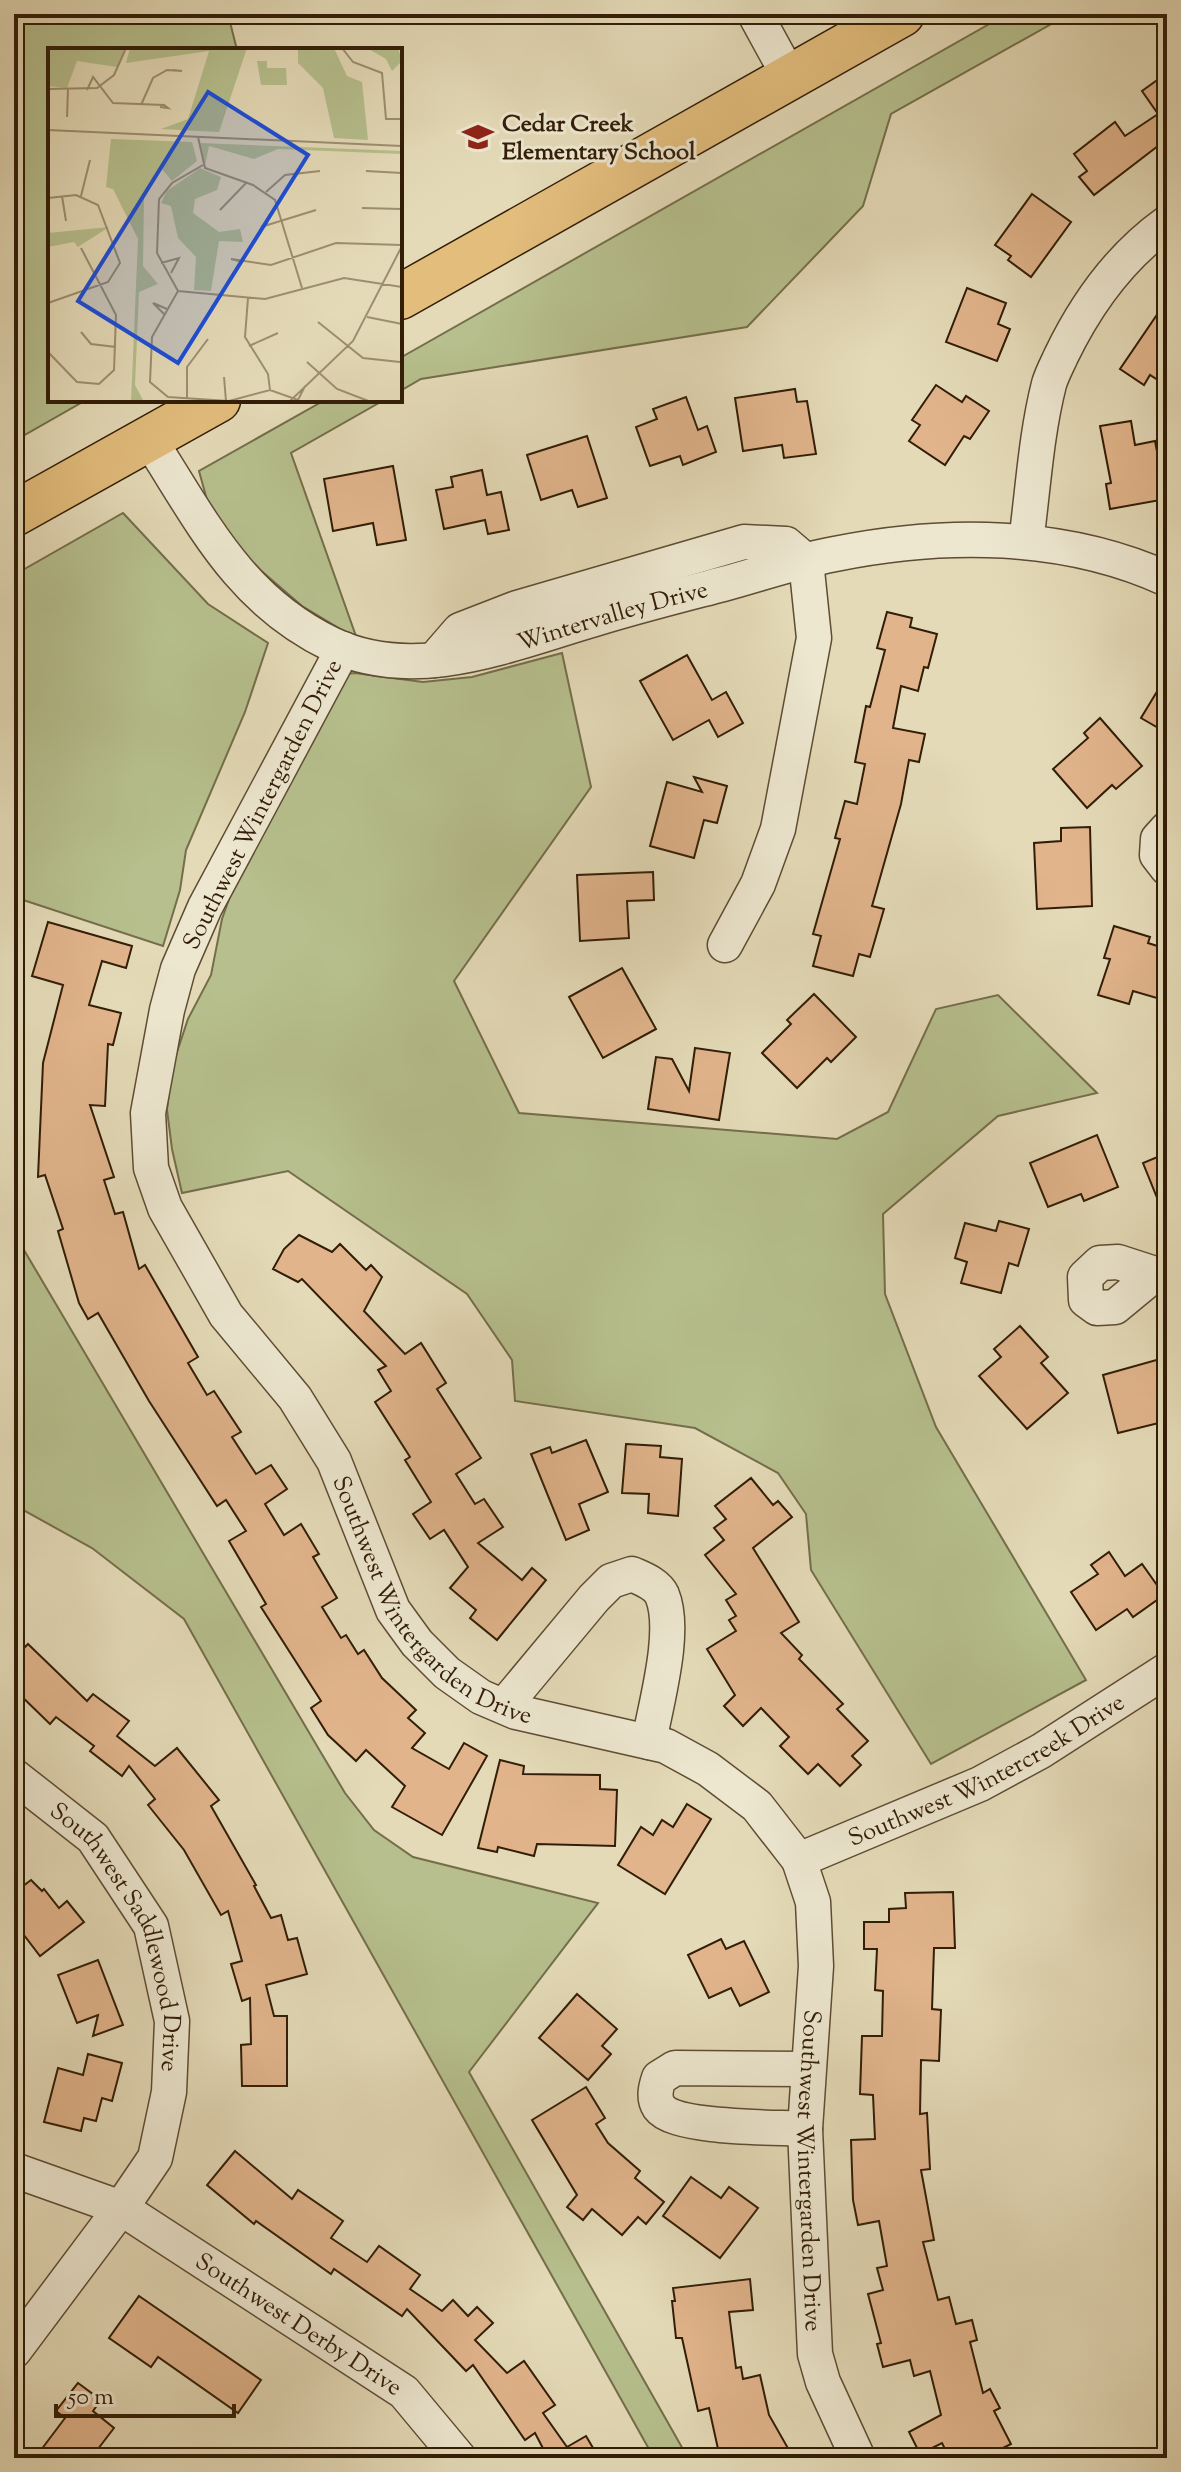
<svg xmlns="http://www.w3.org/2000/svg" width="1181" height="2472" viewBox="0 0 1181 2472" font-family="'Sorts Mill Goudy',serif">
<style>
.green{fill:#b6bf8d;stroke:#746e4a;stroke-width:2}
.building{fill:#e1b48b;stroke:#321d07;stroke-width:2}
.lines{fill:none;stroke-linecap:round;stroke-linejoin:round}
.minor-casing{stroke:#5e4c33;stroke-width:37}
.major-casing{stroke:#321d07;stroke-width:47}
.minor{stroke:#ede7d0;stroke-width:34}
.major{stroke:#e2bd7c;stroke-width:44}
.labels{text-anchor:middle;stroke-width:6;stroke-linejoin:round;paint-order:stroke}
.poi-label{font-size:24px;font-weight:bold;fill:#321d07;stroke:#ede7d0;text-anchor:start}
.street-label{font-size:24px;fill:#321d07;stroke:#ede7d0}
.inset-road{fill:none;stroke:#9d8e71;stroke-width:2}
.view{fill:#1d4ed8;fill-opacity:0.15;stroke:#1d4ed8;stroke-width:4}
.inset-edge{fill:none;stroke:#321d07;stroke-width:4}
</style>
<rect width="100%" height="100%" fill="#e4dab7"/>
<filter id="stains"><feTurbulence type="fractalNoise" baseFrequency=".0025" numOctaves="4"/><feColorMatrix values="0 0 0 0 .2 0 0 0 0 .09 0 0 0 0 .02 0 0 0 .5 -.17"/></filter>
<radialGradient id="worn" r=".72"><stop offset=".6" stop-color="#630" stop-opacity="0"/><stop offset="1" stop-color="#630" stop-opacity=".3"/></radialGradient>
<g class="green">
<polygon points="14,14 228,14 237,50 50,50 50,400 86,400 14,441"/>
<polygon points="1007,14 1069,14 891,114 863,206 747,327 421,379 400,391 400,358"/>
<polygon points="325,400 384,400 291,453 357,639 302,606 250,561 220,522 207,500 199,471"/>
<polygon points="123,513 208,604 268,643 245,712 186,850 180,890 163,946 14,897 14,575"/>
<polygon points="562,653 591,787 454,981 519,1113 837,1139 888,1112 936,1009 998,995 1097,1093 998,1116 883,1214 885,1294 936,1427 1086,1680 931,1764 811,1570 806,1514 778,1473 695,1428 515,1401 512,1360 467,1294 288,1171 182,1193 172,1149 167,1110 172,1067 188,1019 211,975 222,919 233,888 345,674 355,673 423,682 472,677"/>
<polygon points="14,1226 21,1245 320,1751 345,1793 374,1830 413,1857 598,1903 469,2072 688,2458 654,2458 184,1619 92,1548 14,1505"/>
</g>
<g class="building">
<polygon points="1167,73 1167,139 1094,195 1079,177 1087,171 1074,154 1115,122 1125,136 1158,114 1142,91"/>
<polygon points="1032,194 1071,222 1031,277 1008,260 1011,256 995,245"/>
<polygon points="967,288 1006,303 998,324 1010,329 997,361 946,342"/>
<polygon points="1167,300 1167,386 1150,375 1144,385 1120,369"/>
<polygon points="936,385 962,402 966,396 989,411 970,439 964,436 945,465 909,441 920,425 912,420"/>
<polygon points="795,389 797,402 807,401 816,454 784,458 782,445 743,451 735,398"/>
<polygon points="686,397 698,430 707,426 716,452 683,465 680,456 650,466 636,427 657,419 653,409"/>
<polygon points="1131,421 1135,445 1155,441 1166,499 1110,509 1106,484 1111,483 1100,426"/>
<polygon points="587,436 607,498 578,507 572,490 541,500 527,455"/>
<polygon points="393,466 406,540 377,545 373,523 333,531 324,479"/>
<polygon points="482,470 487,495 501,492 509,530 488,534 485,520 444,529 436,490 453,487 451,477"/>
<polygon points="887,612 912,618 910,627 937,634 928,668 924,667 918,691 901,686 893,728 925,734 919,762 909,760 901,804 872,906 884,909 870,957 859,954 853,976 813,966 821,936 813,934 840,839 835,838 845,801 857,804 865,764 855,762 866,706 870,707 885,650 877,648"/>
<polygon points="687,655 712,700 726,692 743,723 718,737 709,720 673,740 640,681"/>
<polygon points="1167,675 1167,733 1141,718"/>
<polygon points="1100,718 1142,766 1116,789 1112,785 1087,808 1053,769 1088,738 1084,733"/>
<polygon points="694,777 727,786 717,823 704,820 694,858 650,846 667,782 702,792"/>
<polygon points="1090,827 1092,906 1037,909 1034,843 1061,841 1061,828"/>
<polygon points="653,872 654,900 627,901 629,938 580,941 577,875"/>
<polygon points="48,922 132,946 126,968 102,961 89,1005 121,1013 113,1045 108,1044 105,1106 90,1105 114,1177 104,1180 115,1214 123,1212 139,1269 145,1265 198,1357 188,1363 207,1395 214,1391 241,1432 232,1437 256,1474 271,1465 287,1489 265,1504 284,1535 301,1524 319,1554 313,1557 337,1598 322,1607 341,1638 346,1635 358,1654 364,1650 382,1678 416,1710 408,1718 425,1733 412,1748 449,1769 464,1743 487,1756 442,1835 392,1807 405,1786 366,1750 356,1761 328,1735 311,1708 321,1701 261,1607 266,1604 229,1541 246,1531 226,1500 217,1506 149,1401 98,1313 88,1319 79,1303 58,1231 63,1229 45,1175 38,1177 43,1063 63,985 32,976"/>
<polygon points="1114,926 1150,937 1148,943 1167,949 1167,1001 1133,991 1129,1004 1098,995 1110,959 1104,958"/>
<polygon points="622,968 656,1029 603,1058 569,997"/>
<polygon points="814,994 856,1037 831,1062 827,1058 797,1088 762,1053 791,1024 787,1020"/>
<polygon points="695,1048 730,1053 719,1120 648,1109 656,1057 672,1059 689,1091"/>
<polygon points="1097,1135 1118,1187 1084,1201 1081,1194 1048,1207 1030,1163"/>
<polygon points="1167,1153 1167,1220 1166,1220 1143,1163"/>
<polygon points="999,1221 1029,1229 1018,1266 1009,1263 1001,1293 961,1283 967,1262 955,1258 965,1223 996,1231"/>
<polygon points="299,1235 332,1252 340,1244 366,1270 371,1265 382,1277 364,1311 405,1354 421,1343 446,1383 437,1389 481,1458 456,1474 475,1504 484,1499 503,1527 478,1543 522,1580 532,1568 546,1580 497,1640 470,1618 476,1610 450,1588 468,1567 444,1530 430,1539 413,1514 431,1502 405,1460 410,1457 375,1402 391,1391 378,1370 386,1366 302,1279 298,1282 273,1269 284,1249"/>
<polygon points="1020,1326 1048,1357 1041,1363 1068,1393 1027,1429 979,1376 1001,1357 994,1349"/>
<polygon points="1167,1357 1167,1387 1162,1388 1167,1408 1167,1421 1118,1433 1103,1375"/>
<polygon points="586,1440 608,1492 579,1504 589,1530 566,1540 531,1454 550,1447 552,1453"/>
<polygon points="626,1444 661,1446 660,1457 682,1459 678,1516 648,1513 649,1494 622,1493"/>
<polygon points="751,1478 773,1505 778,1501 792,1517 753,1548 799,1622 781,1633 802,1655 799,1659 843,1704 837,1709 868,1741 852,1756 861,1765 840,1786 818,1764 808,1774 780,1746 789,1737 761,1708 743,1726 724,1706 735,1695 707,1649 736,1631 729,1620 736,1616 726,1600 736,1594 705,1555 724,1540 714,1528 726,1519 715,1506"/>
<polygon points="1109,1552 1125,1576 1142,1564 1164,1595 1133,1617 1127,1609 1096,1630 1071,1592 1098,1574 1091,1565"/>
<polygon points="28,1644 87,1701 93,1694 129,1721 117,1736 155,1766 177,1748 219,1800 211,1806 256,1885 254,1886 271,1918 281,1915 288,1940 297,1938 307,1974 266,1985 274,2016 287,2016 287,2086 242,2086 241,2045 251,2044 250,1998 242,2001 231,1964 242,1961 228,1911 221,1915 184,1850 148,1805 155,1799 129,1766 122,1776 90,1751 94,1746 56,1717 50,1724 14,1689 14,1658"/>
<polygon points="500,1760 524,1766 523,1774 600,1775 600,1789 617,1790 615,1846 537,1844 534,1856 498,1847 497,1852 478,1848"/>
<polygon points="687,1804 711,1819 665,1894 618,1865 641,1827 653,1835 662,1820 673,1827"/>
<polygon points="31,1880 42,1891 44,1889 59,1908 67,1901 84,1922 40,1956 14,1922 14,1893"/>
<polygon points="953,1892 955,1948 934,1948 932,2009 941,2010 939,2061 921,2060 920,2114 927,2113 930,2169 921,2170 934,2240 923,2242 938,2300 949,2297 956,2324 972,2320 977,2340 970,2342 983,2393 990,2389 1000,2408 994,2411 1011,2444 983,2458 966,2458 962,2451 949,2457 942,2443 920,2454 909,2432 941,2415 930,2371 914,2376 910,2360 883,2367 877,2344 881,2343 868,2294 883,2290 877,2268 887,2266 879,2221 858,2225 853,2200 851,2140 875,2139 873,2095 860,2094 862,2036 882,2036 883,1991 875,1990 877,1949 864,1949 864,1922 889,1922 889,1909 906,1908 905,1893"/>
<polygon points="721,1939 726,1949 744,1941 769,1992 740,2006 731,1988 709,1998 688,1955"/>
<polygon points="98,1960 123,2025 93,2036 98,2015 77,2023 58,1975"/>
<polygon points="577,1994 617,2029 602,2046 611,2054 588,2080 539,2038"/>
<polygon points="88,2054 122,2063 112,2101 102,2098 96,2121 84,2118 81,2131 44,2122 58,2068 83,2075"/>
<polygon points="586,2087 605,2118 596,2124 608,2143 640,2171 635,2178 664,2202 646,2224 638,2217 622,2235 592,2209 583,2220 567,2207 577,2195 532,2120"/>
<polygon points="235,2151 292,2199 298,2190 343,2221 331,2238 367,2262 379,2246 420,2275 410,2289 442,2311 453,2300 468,2316 477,2307 493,2323 475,2340 507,2373 524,2361 555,2405 543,2413 567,2447 586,2436 599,2458 548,2458 535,2433 525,2440 473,2365 466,2371 407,2309 402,2316 334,2269 331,2274 256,2221 254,2224 207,2185"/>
<polygon points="691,2177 721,2198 729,2187 758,2208 720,2258 663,2216"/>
<polygon points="750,2279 753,2310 729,2312 736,2368 741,2367 743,2379 760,2375 769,2415 789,2450 774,2458 720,2458 709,2408 698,2411 682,2338 676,2338 672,2301 675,2301 673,2288"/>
<polygon points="139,2296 261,2380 238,2413 158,2357 151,2367 109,2338"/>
<polygon points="78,2383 101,2400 93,2411 114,2428 91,2458 35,2458 65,2418 56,2411"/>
</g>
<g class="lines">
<defs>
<g id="minor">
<polyline points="755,14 790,78"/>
<path id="s1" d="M149,439C202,521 238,599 331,644C416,685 512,643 595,619C637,606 681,595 723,584C760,574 797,561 835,554C944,532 1064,532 1167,579"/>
<path d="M1026,542C1033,490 1036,435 1049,384C1052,374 1057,365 1061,356C1086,304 1121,256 1167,223"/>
<path id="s2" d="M343,649L205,907L178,969L167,1010L148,1113L151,1168L165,1208L226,1315L295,1398L334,1461L393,1610L417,1643L447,1673L481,1697L516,1712L666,1746L708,1769L757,1806L799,1860L813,1902L816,1966L805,2129L815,2354L823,2382L858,2458"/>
<polyline points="434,660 460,630 517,608 744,542 786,544 806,561 814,638 778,829 758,884 725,945"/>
<polyline points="1167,829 1158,839 1157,855 1167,868"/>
<polyline points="1155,1274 1115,1307 1097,1308 1086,1300 1085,1277 1100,1263 1118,1262 1155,1274 1167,1272"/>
<path d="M504,1706L594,1598L611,1581L632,1574C643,1579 657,1584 662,1595C677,1631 656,1703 649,1742"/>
<path id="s3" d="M14,1776L93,1838L151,1926L172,2021L169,2092L155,2158L121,2208L14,2351"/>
<path id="s4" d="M799,1860L980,1784L1041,1751L1167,1670"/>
<path d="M805,2129C776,2127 675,2129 659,2107C653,2098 656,2087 659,2078L675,2068L807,2069"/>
<path id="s5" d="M14,2170L121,2208L404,2392L459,2458"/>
</g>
<g id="major">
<polyline points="400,297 902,14"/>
<polyline points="14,514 218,400"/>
</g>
</defs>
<use href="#minor" class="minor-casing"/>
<use href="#major" class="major-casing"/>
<use href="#minor" class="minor"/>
<use href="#major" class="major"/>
</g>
<defs>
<symbol id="school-bare" viewBox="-9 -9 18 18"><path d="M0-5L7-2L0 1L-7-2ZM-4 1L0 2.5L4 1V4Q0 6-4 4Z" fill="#8f2418" stroke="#ede7d0" stroke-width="2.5" paint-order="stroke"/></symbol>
</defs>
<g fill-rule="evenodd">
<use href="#school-bare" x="456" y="115" width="44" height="44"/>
</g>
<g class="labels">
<g class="poi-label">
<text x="502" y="131">Cedar Creek<tspan x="502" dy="28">Elementary School</tspan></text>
</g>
<g class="street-label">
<text dy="8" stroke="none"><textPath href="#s1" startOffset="568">Wintervalley Drive</textPath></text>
<text transform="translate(262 804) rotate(-63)" y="8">Southwest Wintergarden Drive</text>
<text dy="8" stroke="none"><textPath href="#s2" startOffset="1088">Southwest Wintergarden Drive</textPath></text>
<text dy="8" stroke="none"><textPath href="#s4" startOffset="208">Southwest Wintercreek Drive</textPath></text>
<text dy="8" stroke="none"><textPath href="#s3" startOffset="202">Southwest Saddlewood Drive</textPath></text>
<text dy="8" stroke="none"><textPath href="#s2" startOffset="1878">Southwest Wintergarden Drive</textPath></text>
<text dy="8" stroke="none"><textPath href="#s5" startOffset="326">Southwest Derby Drive</textPath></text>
</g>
</g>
<g transform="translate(48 48)">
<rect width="354" height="354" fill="#e4dab7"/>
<path d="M0,0H77L69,19L29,13L19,40L0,38ZM82,0H199L171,84L113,81L140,71L161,3L78,15ZM286,0L299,28L314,34L320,92L286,90L275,40L250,15V0ZM350,0L354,13L344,23L338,11L319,0ZM209,13H219V20H238L239,37H213ZM63,91L144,94L149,113L124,133L113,120L96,150L95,218L110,236L91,244L87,337L96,354H83L90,191L65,141L58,139ZM152,95L354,103V106L230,101L206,111L161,98L157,117ZM152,120L173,129L169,142L147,151L145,165L171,184L192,181L195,194L171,193L163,243L146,242L148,209L130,190L123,158L113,155L119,143ZM61,179L30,199L26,194L0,199V185Z" fill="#b6bf8d"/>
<path class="inset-road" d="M294,0L305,14L334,25L338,71H354M0,41L49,40L66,27L78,0M39,42L45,29L65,55L116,57L120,60L112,59M93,57L105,30L119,22L134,23L125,22M19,69L20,41M0,82L354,98M150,89L157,120L205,137L227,152L254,240M155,117L124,135L111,151L109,205L130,243L104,289L102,334L120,349L181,353L222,342L250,352L257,338M318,123L354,125M218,144L237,127L272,123M14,148L18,173M33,148L42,112M0,150L28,147L50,157L72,215L60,234L0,255M314,160L354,161M172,162L199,134M220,176L213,179L268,162M191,213L183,211L223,217L288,195L354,197M113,215L131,210L123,225M130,243L217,251L296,230L354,239M200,250L197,289L220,326L222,342M116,266L105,255L119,261M319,269L354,276M270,274L315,310L352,314M33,284L43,296L68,299M201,298L230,285M0,304L29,334L51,336L66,322L68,267L33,200M259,314L289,341L323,354M176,329L178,353M139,350V319L160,291M241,354L305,293L354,198"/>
<path class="view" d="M160,44L260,107L130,315L30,253Z"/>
<rect width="354" height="354" class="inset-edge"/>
</g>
<rect width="1181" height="2472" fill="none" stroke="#e4dab7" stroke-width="48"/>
<rect x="16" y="16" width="1149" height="2440" fill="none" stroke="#321d07" stroke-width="4"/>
<rect x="24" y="24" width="1133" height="2424" fill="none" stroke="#321d07" stroke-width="2"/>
<path d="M56 2404v12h178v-12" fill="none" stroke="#321d07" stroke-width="4"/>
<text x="68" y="2404" font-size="24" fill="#321d07" stroke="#ede7d0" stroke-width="6" paint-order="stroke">50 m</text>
<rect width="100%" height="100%" filter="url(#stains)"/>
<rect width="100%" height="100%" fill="url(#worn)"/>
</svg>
